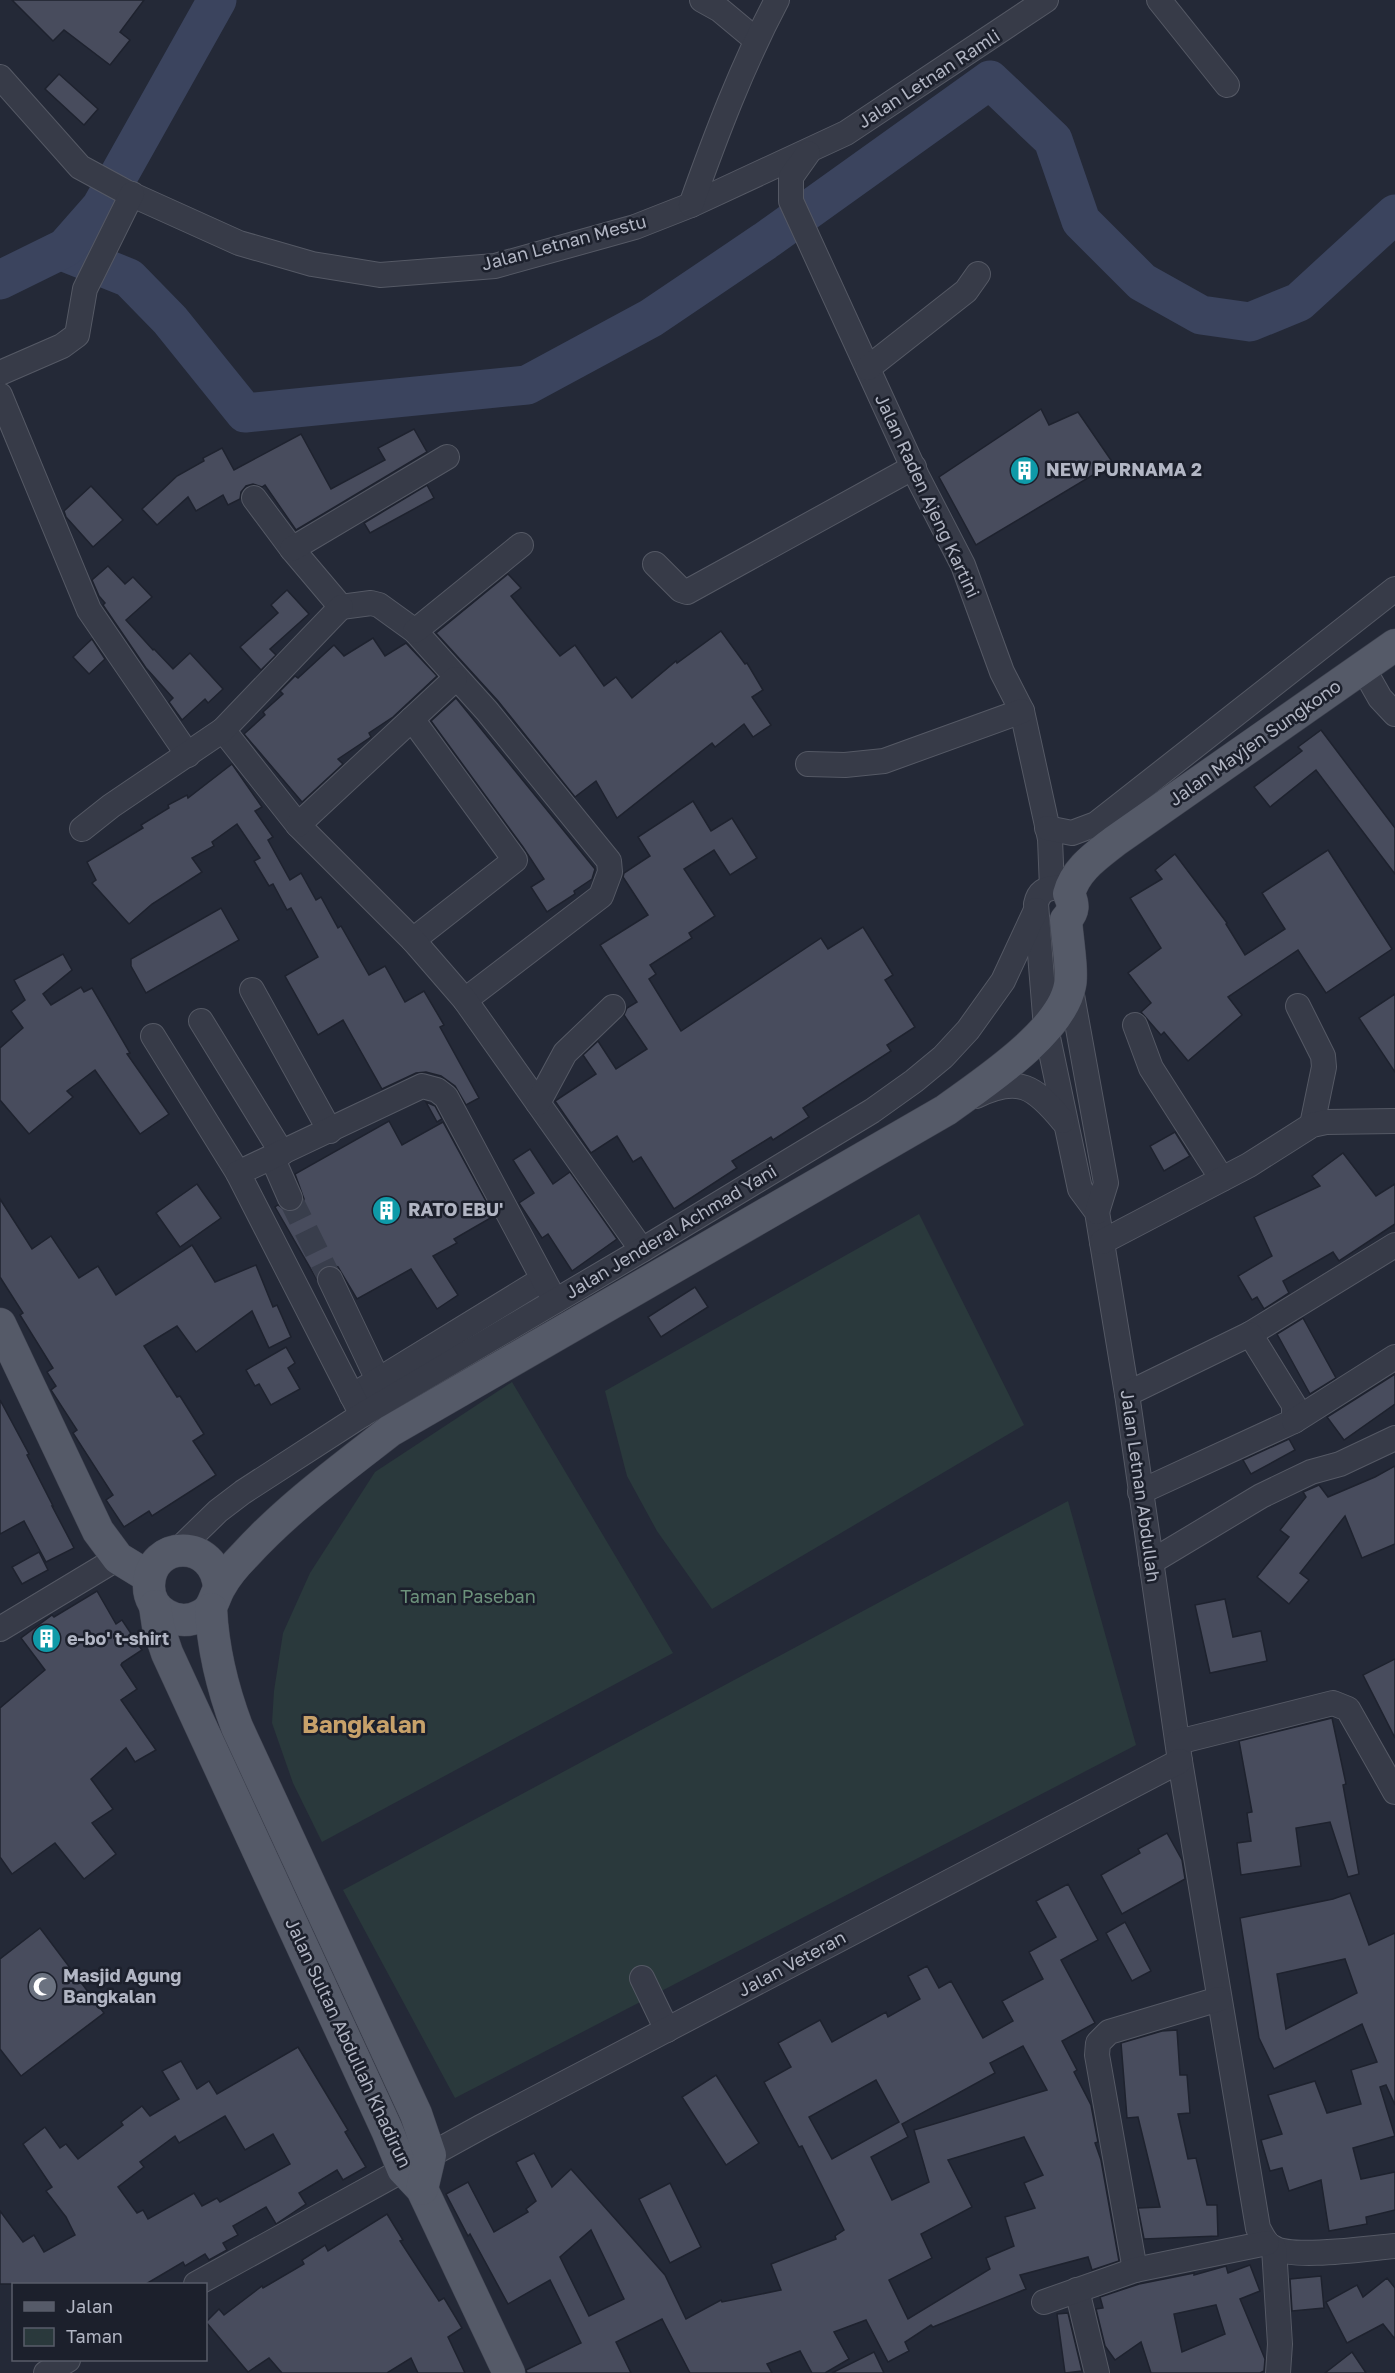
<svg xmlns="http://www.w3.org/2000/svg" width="1395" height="2373" viewBox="0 0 1395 2373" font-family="'Golos Text',sans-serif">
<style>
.green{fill:#2a393c}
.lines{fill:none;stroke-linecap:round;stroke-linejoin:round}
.river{stroke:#3b445e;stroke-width:39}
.building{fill:#484c5d;stroke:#1e222e;stroke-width:1.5;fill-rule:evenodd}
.minor-tunnel{stroke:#393e4c;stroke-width:24;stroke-dasharray:24 12;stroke-linecap:butt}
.minor-casing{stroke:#555965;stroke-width:26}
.major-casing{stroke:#404451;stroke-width:33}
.minor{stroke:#373b48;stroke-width:24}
.major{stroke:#555a68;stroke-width:32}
.labels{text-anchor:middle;stroke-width:5;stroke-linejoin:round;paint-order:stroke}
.street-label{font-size:18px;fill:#b2b6c4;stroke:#1c202c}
.poi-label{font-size:18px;font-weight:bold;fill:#b2b6c4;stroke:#1c202c;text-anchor:start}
.park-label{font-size:18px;fill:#6c927b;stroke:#1c202c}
.district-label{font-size:24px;font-weight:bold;fill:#c7a16a;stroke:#1c202c}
</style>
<rect width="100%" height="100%" fill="#242937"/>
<g class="green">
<polygon points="919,1214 1024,1425 712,1609 657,1531 627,1476 605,1391"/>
<polygon points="512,1382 673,1653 322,1842 293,1783 272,1723 274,1691 283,1633 310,1573 375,1472"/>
<polygon points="1068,1501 1136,1745 455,2098 343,1890"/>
</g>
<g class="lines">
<g class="river">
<polyline points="65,248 69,254 129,278 170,320 245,413 527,385 651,318 765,241 990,80 1053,140 1081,221 1142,282 1201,315 1250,322 1299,302 1395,214"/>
<polyline points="0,280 65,248 101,207 217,0"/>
</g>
</g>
<g class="building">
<polygon points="12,0 144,0 120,32 130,40 110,65 64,30 53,41"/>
<polygon points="59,74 98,109 84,125 45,89"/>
<polygon points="1041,409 1049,425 1078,412 1113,463 976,545 939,477"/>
<polygon points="414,429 427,452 296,530 265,485 262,487 253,484 246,486 241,492 240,499 228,505 223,495 196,511 188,497 157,525 142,509 177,476 204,461 203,458 222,448 234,470 301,434 331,489 385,460 378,448"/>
<polygon points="427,485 434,498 370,533 364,523"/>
<polygon points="91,486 123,520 93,547 66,517 64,511"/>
<polygon points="108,566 125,584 133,577 152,597 126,620 153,650 154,649 173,669 190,653 223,689 208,703 205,699 182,720 169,702 173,698 146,668 103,605 105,603 99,596 92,580"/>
<polygon points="508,574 521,588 511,596 560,656 575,645 604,686 616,677 632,698 676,661 677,663 721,631 745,664 747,663 763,690 752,697 771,725 753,737 744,724 715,747 712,743 617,818 596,781 575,797 498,701 436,633"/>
<polygon points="287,590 309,614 270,649 276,655 261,670 240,647 278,613 271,605"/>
<polygon points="373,638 385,656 406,643 437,676 393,717 369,733 371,737 338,759 343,764 302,802 244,734 265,715 263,712 283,694 280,691 295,676 298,678 334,645 344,656"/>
<polygon points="92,639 105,659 89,674 73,657"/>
<polygon points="456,698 595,869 592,879 574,891 575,894 547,912 531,887 544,879 523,847 431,721"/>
<polygon points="1321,730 1395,828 1395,874 1316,770 1270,807 1254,787 1302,751 1298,747"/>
<polygon points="232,764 262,807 255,811 273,837 268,840 290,880 301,873 316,900 321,897 338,928 341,926 369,975 385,966 405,1002 424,991 444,1025 440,1027 479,1098 466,1105 455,1086 441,1076 426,1072 416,1073 382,1089 343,1020 318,1035 285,976 318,957 291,908 287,910 273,884 269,886 254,861 260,858 237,824 212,842 214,846 192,858 202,872 152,904 129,924 92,883 96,880 87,862 143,828 141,825 169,808 168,805 187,795 188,798"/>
<polygon points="693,801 711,831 732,818 757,858 730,875 714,850 684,869 715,916 689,933 692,938 650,965 656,974 649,979 681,1031 821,938 828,949 863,927 893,975 885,980 915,1027 887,1045 891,1051 803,1108 809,1117 773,1140 771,1137 732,1161 737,1168 674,1209 641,1157 633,1162 617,1136 591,1153 555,1101 596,1074 583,1055 598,1041 616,1069 647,1049 624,1015 627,1008 637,1002 600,945 648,915 623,877 624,873 650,856 638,837"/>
<polygon points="1328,850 1392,949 1326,993 1298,950 1228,997 1242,1015 1188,1061 1164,1032 1161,1035 1141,1012 1151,1003 1128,973 1161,948 1130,898 1162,879 1155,870 1175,854 1227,923 1226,924 1245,955 1285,929 1262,893"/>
<polygon points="221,908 239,940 146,993 131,966 131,959"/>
<polygon points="63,954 72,970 43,994 51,1005 81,987 84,992 92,988 130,1053 127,1054 169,1114 140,1134 95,1070 67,1091 73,1097 29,1134 0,1100 0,1048 23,1028 11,1011 25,1000 14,980"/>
<polygon points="1395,994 1395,1072 1359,1018"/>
<polygon points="426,1102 435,1106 442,1119 437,1122"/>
<polygon points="389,1121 402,1145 443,1122 494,1216 454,1239 457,1243 433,1256 458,1295 437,1309 411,1269 357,1299 338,1267 331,1265 323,1266 318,1271 316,1278 275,1207 278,1205 288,1212 296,1211 302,1206 304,1199 295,1174"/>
<polygon points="1175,1132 1190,1156 1164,1171 1150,1146"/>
<polygon points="530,1149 553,1184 570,1172 617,1239 572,1271 548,1234 542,1238 519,1203 534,1193 513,1160"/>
<polygon points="1343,1153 1376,1196 1395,1184 1395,1224 1339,1261 1333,1252 1283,1281 1289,1293 1264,1309 1257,1297 1252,1300 1238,1276 1272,1256 1254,1217 1320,1186 1312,1176"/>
<polygon points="197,1184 221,1218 180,1247 156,1213"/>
<polygon points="0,1199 32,1249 51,1236 79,1278 98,1266 116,1295 192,1245 215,1282 256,1265 273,1307 277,1305 291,1337 269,1348 252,1311 196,1352 177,1326 144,1346 177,1397 180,1396 204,1434 193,1441 216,1475 152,1516 149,1511 124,1527 106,1500 113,1495 73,1433 77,1430 51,1390 56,1386 47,1372 53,1368 20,1315 23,1313 0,1277"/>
<polygon points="695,1287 708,1307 661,1337 648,1317"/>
<polygon points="1303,1318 1336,1378 1310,1394 1277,1334"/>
<polygon points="286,1347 295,1363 288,1368 300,1389 271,1405 259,1384 255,1386 246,1370"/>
<polygon points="1395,1374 1395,1404 1344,1440 1327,1417"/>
<polygon points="0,1400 29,1454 27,1455 53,1506 52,1506 74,1548 46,1562 24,1521 0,1534"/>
<polygon points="1289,1439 1295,1450 1251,1474 1243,1460"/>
<polygon points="1395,1466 1395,1544 1362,1558 1345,1516 1300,1573 1309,1580 1289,1604 1257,1577 1289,1537 1280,1530 1306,1497 1303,1492 1319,1485 1328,1497 1375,1477"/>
<polygon points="39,1552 48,1570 22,1584 12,1567"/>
<polygon points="97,1591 116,1624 122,1620 142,1650 122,1663 121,1665 137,1689 121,1700 156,1750 135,1762 126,1748 91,1779 113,1809 92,1823 116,1854 84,1879 55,1843 12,1874 0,1857 0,1708 45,1670 21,1638 52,1615 54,1617"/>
<polygon points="1225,1599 1233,1637 1261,1631 1267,1661 1210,1673 1195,1605"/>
<polygon points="1395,1659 1395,1738 1363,1675"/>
<polygon points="1332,1718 1346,1784 1343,1785 1359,1874 1348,1877 1330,1822 1296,1828 1301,1866 1241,1875 1237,1843 1251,1841 1247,1813 1252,1812 1239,1741"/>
<polygon points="1167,1833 1182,1860 1185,1879 1122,1914 1101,1875 1140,1853 1138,1849"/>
<path d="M1068,1884L1098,1940L1061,1960L1095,2023L1062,2041L1077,2070L1074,2072L1091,2105L1098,2142L1095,2143L1101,2160L1119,2261L1092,2270L1088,2257L1020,2275L1026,2289L933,2327L931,2325L905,2342L909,2351L888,2362L866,2320L834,2332L849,2359L825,2373H812L800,2351L767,2364L772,2373H690L662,2319L616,2342L631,2373H527L526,2370L581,2343L550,2280L508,2304L470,2234L468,2236L446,2194L468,2182L494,2232L528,2212L526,2209L536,2201L516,2162L534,2153L552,2187L571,2169L665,2275L686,2319L721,2300L722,2302L781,2290L771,2264L836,2239L835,2236L844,2230L802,2146L799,2147L764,2082L791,2067L778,2043L820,2020L832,2042L886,2012L888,2017L920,1999L908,1976L927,1966L939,1988L951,1981L983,2038L1013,2021L1002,2001L1043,1979L1029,1952L1056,1937L1036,1901ZM1023,2046L1047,2090L914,2130L929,2182L892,2200L871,2157L908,2137L902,2124L995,2073L990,2063ZM876,2080L899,2122L832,2159L809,2117ZM1024,2137L1043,2175L1024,2183L1035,2208L1005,2217L1014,2246L986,2258L990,2269L908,2319L889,2280L932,2258L921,2234L972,2207L948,2160ZM591,2230L624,2299L589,2316L560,2257Z"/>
<path d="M1350,1893L1369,1945L1395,1933V2105L1386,2085L1380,2087L1395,2136L1353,2148L1361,2179L1395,2172V2210L1366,2217L1367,2224L1329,2231L1321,2180L1289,2191L1282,2168L1270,2171L1261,2140L1282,2134L1268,2095L1315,2081L1327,2113L1361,2104L1351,2070L1377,2062L1362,2024L1274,2069L1259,2038L1240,1918L1333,1899ZM1345,1959L1357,1993L1286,2029L1277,1974Z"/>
<polygon points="1125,1922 1151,1971 1132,1981 1106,1933"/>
<polygon points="40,1928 104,2013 21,2076 0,2049 0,1959"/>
<polygon points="1177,2030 1180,2075 1187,2075 1190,2113 1178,2114 1188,2159 1196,2158 1207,2205 1217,2205 1218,2236 1144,2239 1138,2208 1160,2207 1138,2117 1127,2118 1121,2043 1162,2031"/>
<path d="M298,2047L348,2130L345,2132L366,2167L343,2180L337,2170L299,2193L306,2204L276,2224L266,2207L233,2226L238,2235L223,2243L227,2250L209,2260L205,2254L185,2266L183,2262L146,2284H0V2211L23,2242L34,2235L44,2252L75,2235L66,2217L46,2191L52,2187L23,2144L45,2127L60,2148L66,2144L78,2159L123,2125L121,2122L142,2106L150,2116L179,2099L162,2071L181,2061L197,2089L209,2081L217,2094ZM225,2116L245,2150L273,2134L290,2164L220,2202L217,2198L202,2206L194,2193L148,2219L143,2210L137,2213L118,2187L144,2167L140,2162L175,2136L179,2143Z"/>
<polygon points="716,2075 759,2143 726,2165 682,2097"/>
<polygon points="670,2183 701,2247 670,2263 639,2199"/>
<polygon points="387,2214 403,2240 400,2241 439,2301 444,2298 462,2328 448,2337 465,2373 418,2373 411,2358 387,2373 282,2373 269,2358 248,2372 206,2322 219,2309 224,2315 262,2286 263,2288 304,2264 302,2260 325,2245 328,2251"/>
<path d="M1250,2265L1260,2291L1240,2299L1265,2359L1264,2371L1260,2373H1151L1141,2342L1115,2360L1105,2346L1096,2309L1103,2308L1100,2297L1139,2284L1194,2273V2275L1226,2266L1228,2273ZM1216,2305L1225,2334L1182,2352L1174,2314Z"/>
<polygon points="1321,2276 1324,2308 1292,2311 1290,2279"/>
<polygon points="1387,2278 1395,2288 1395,2339 1383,2324 1347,2343 1326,2302 1357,2285 1363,2297"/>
<polygon points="1068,2313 1082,2371 1065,2373 1057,2314"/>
<polygon points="874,2352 884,2373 832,2373"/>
<polygon points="1352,2352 1366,2373 1325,2373"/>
</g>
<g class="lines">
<polyline class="minor-tunnel" points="290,1198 330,1279"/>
<defs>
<g id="minor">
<polyline points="702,0 720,10 756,40"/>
<polyline points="1159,0 1227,85"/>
<polyline points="0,77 80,167 126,192 239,243 312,264 380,275 495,266 635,227 691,205 846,133 1046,0"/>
<polyline points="808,153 791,177 791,201 917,476 963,565 1002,672 1022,711 1050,839 1052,888"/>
<path d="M691,205C716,135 742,66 777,0"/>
<polyline points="868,368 966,291 978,274"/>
<polyline points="0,373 62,346 77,335 85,289 132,194"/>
<polyline points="0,395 89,610 188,755"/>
<polyline points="254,498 292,549 341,607 371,603 379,605 415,631 487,711 609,861 610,872 601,896 465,1000"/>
<polyline points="292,549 447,457"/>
<polyline points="655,564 681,590 687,592 914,467"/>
<polyline points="415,631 521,545"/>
<polyline points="1363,668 1380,698 1395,714"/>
<polyline points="412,719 515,860 413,940"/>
<polyline points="223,730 298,825 413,940 465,1000 642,1250"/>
<polyline points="808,764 845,765 884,761 1022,711"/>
<polyline points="298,825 455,679"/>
<polyline points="1047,828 1072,833 1096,824 1395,589"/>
<polyline points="82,829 111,806 223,730 341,607"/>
<path d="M1069,894L1061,888C1048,887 1039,890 1036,904L1046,1028L1080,1189L1097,1212L1127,1394L1180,1761L1258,2228C1262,2235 1265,2243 1272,2247C1292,2260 1369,2248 1395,2246"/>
<polyline points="1070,984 1106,1183 1097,1212"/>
<polyline points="252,990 330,1131"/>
<polyline points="1298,1006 1323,1056 1324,1067 1312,1125"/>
<polyline points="201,1021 282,1153"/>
<polyline points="1135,1025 1151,1068 1222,1179"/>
<polyline points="153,1036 238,1173"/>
<path d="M976,1096C1019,1075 1035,1087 1063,1121"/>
<polyline points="538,1103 565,1053 613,1007"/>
<polyline points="272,1157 290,1198"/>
<polyline points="1102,1242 1249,1165 1312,1125 1326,1122 1395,1121"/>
<polyline points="330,1279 378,1380"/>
<polyline points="1250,1334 1395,1245"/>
<polyline points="1127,1394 1250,1334 1294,1405 1294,1421 1140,1492"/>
<polyline points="352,1396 543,1279"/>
<polyline points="362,1415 238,1173 422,1086 437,1090 446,1097 555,1301"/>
<polyline points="1294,1421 1395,1357"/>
<polyline points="178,1550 218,1511 243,1492 362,1415 642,1250 872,1111 914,1081 943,1057 968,1030 1003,981 1036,910"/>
<polyline points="1151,1562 1261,1496 1311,1472 1340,1464 1395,1438"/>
<polyline points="0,1629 118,1558"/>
<polyline points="1178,1742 1333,1703 1348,1709 1395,1792"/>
<polyline points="642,1978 667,2030"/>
<polyline points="1274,2248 1280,2344 1278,2373"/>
<polyline points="1135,2270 1097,2055 1098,2043 1109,2032 1219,1999"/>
<polyline points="196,2284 481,2127 1180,1761"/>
<polyline points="1077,2290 1097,2373"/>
<polyline points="1044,2302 1135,2270 1267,2243"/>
<polyline points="46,2373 68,2360"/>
</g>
<g id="major">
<polyline points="0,1324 98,1531 118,1558 149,1577"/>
<path d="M219,1588C216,1538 150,1539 149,1585C148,1611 177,1628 200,1616C214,1609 213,1599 220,1587C226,1576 236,1564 245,1555C288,1508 340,1470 390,1431L946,1110C983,1083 1062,1032 1070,985C1073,972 1067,936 1066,920C1074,911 1074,905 1069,894C1075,870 1096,856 1115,841L1395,645"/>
<polyline points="155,1606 158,1626 167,1653 387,2130 403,2169 422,2189 509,2373"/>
<path d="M211,1609C213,1650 222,1687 237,1727L416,2114L430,2155L422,2189"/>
</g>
</defs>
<use href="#minor" class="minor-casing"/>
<use href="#major" class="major-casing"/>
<use href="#minor" class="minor"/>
<use href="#major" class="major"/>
</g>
<defs>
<symbol id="building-disc" viewBox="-11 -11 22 22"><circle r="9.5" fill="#0f9aa8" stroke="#1c202c"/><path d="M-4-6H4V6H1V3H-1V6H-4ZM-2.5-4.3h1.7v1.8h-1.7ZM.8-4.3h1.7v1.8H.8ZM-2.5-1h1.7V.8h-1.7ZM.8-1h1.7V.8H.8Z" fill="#fff"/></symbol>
<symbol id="mosque-disc" viewBox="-11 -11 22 22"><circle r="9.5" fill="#6b7280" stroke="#1c202c"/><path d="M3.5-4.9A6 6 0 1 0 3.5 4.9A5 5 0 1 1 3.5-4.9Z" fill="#fff"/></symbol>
</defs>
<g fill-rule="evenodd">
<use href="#building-disc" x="1008" y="454" width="33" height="33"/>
<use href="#building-disc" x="370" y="1194" width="33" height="33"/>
<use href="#building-disc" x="30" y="1622" width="33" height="33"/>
<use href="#mosque-disc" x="26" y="1970" width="33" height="33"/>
</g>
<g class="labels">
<g class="street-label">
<text transform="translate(929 79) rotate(-33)" y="6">Jalan Letnan Ramli</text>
<text transform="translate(564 243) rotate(-15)" y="6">Jalan Letnan Mestu</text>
<text transform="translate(927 496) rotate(65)" y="6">Jalan Raden Ajeng Kartini</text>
<text transform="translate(1255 743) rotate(-35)" y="6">Jalan Mayjen Sungkono</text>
<text transform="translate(671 1232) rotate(-31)" y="6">Jalan Jenderal Achmad Yani</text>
<text transform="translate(1140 1486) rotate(82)" y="6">Jalan Letnan Abdullah</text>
<text transform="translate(792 1964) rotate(-28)" y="6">Jalan Veteran</text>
<text transform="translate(348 2043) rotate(65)" y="6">Jalan Sultan Abdullah Khadirun</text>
</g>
<g class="poi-label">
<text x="1046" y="476">NEW PURNAMA 2</text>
<text x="408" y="1216">RATO EBU'</text>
<text x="67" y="1645">e-bo' t-shirt</text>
<text x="63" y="1982">Masjid Agung<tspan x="63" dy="21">Bangkalan</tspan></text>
</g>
<g class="park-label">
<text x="468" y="1603">Taman Paseban</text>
</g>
<g class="district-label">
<text x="364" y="1733">Bangkalan</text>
</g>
</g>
<rect x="12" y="2283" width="195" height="78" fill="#1c202c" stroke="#585c69" stroke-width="1.5"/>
<rect x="24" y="2302" width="30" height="9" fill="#555a68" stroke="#585c69" stroke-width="1.5"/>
<text x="66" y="2313" font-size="18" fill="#b2b6c4">Jalan</text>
<rect x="24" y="2328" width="30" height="18" fill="#2a393c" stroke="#585c69" stroke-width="1.5"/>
<text x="66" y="2343" font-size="18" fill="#b2b6c4">Taman</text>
</svg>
